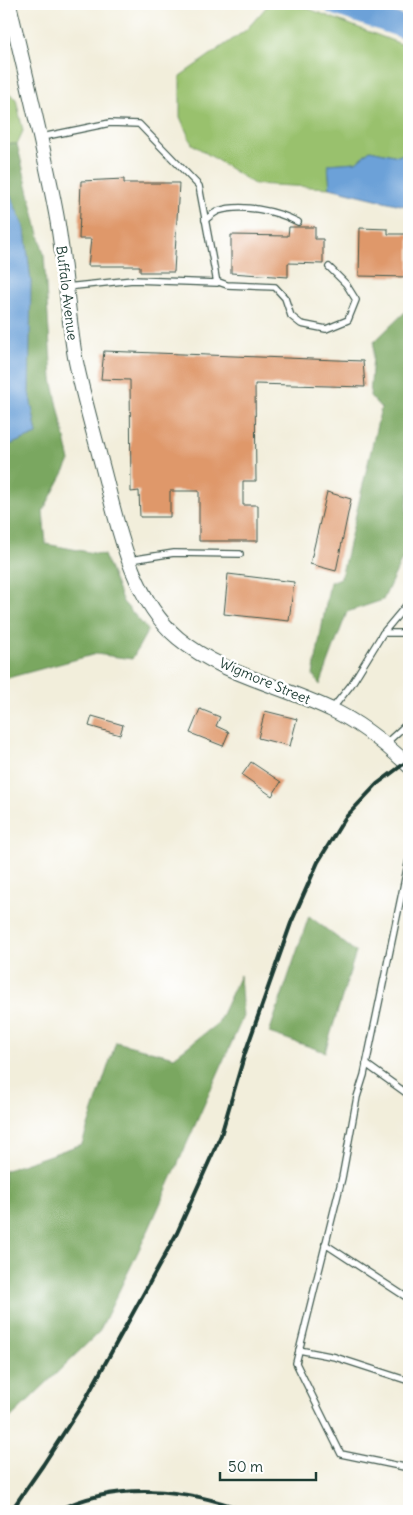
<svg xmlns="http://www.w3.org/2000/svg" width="413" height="1515" viewBox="0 0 413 1515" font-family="Delius,sans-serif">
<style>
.green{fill:#99c16d;stroke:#5c7f50}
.forest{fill:#7aa760;stroke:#4c724a}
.water{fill:#6ca1d8;stroke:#466f86}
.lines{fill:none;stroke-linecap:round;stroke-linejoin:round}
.river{stroke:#6ca1d8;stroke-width:22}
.building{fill:#df986a}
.service-casing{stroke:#3f584d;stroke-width:8}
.tertiary-casing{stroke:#3f584d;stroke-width:16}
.service{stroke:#fff;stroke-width:5.5}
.tertiary{stroke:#fff;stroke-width:14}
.rail{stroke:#1f3d34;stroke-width:4}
.labels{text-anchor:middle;stroke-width:5;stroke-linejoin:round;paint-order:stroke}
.street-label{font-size:14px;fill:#1f3d34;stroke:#fff}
</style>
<rect width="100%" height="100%" fill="#fff"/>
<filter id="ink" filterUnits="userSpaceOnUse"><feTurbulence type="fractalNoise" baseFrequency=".02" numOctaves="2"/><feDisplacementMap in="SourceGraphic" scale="10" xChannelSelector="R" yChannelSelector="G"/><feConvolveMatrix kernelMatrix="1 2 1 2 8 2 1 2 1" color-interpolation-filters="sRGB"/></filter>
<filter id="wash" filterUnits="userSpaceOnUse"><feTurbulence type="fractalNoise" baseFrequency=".0096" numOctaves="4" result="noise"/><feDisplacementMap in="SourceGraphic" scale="20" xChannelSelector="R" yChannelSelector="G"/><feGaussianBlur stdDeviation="1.12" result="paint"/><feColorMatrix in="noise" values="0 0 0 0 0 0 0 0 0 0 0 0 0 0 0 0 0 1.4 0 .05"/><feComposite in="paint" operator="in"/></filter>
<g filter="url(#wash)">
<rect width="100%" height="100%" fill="#f2eedb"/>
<g class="green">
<polygon points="269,4 296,4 409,47 409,152 398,156 370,150 356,162 328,164 330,188 254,184 192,144 180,117 180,76 246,30"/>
<polygon points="4,89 16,99 23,131 17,144 4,144"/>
</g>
<g class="forest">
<polygon points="4,144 17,144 44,255 52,379 70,461 43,511 46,544 104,555 123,602 148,630 132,659 96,654 4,679 4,447 37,434 29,392 31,282 25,230 4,180"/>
<polygon points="409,299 409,424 406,432 409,487 406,514 409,516 409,544 383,600 347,612 320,685 313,675 330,582 341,578 381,408 370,396 374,342 408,309"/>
<polygon points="309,916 356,952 325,1052 269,1033"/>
<polygon points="240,975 243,1017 149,1229 99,1332 4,1424 4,1171 82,1144 116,1042 174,1057 218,1023"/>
</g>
<g class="water">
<polygon points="370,150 398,156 409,152 409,207 330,188 328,164 356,162"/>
<polygon points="4,180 25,230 31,282 29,392 37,434 4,447"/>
</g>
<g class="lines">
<polyline class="river" points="335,4 409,29"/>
</g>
<g id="blocks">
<g class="building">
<polygon points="124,179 124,183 179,183 174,272 140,272 140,266 88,266 91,239 79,239 81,181"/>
<polygon points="289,227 315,227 315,239 323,239 323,264 288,263 288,277 231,273 231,235 288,236"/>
<polygon points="360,228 388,229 388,234 409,234 409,277 359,276"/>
<polygon points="104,351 363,361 365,387 255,384 256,481 243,481 243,505 258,505 258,541 199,541 199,491 170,491 170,517 140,517 139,491 131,492 130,380 101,379"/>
<polygon points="327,492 351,499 336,571 310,564"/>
<polygon points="228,574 294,582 289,621 224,614"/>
<polygon points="200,709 220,717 216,726 229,732 223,746 190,733"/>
<polygon points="265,711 297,719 290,746 258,738"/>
<polygon points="92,716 123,725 120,735 89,726"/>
<polygon points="251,762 281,782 272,796 242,775"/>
</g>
</g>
</g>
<g filter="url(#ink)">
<use href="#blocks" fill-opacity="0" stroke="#3f584d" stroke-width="1"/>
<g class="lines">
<defs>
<g id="service">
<polyline points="42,137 110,123 139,124 199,186 217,283 133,280 66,287"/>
<path d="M205,220C209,217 214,213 218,211C242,203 277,211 298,222"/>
<polyline points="216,281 227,285 275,287 285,298 291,316 301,324 326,329 348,320 356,300 346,284 329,267"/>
<polyline points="130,560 174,553 240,554"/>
<polyline points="383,633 409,602"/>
<polyline points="332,709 351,685 383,633 409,633"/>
<polyline points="384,745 409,722"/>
<polyline points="409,859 364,1075 357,1097 342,1178 296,1363 341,1454 409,1468"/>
<polyline points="366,1064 409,1095"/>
<polyline points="325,1244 409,1299"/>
<polyline points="299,1350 335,1357 409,1381"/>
</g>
<path id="tertiary" d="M9,4C25,73 43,143 56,213C65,261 67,309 75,357C82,392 92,426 101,461C117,520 129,596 178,638C221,674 280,685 330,709C359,722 386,744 409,766"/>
</defs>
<use href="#service" class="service-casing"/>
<use href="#tertiary" class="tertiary-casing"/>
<use href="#service" class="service"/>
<use href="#tertiary" class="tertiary"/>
<g class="rail">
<polyline points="11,1511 43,1465 85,1400 177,1233 221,1135 245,1053 291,923 318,862 345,818 377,784 409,760"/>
<path d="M56,1511C117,1481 185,1488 246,1511"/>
</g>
</g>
</g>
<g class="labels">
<g class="street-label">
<text transform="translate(67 293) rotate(83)" y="5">Buffalo Avenue</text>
<text transform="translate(265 681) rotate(23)" y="5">Wigmore Street</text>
</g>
</g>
<rect width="413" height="1515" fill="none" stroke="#fff" stroke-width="20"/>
<path d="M220 1472v8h96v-8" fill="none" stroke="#1f3d34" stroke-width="2.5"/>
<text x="228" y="1472" font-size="15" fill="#1f3d34" stroke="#ffffff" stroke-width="4" paint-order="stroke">50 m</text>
</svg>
